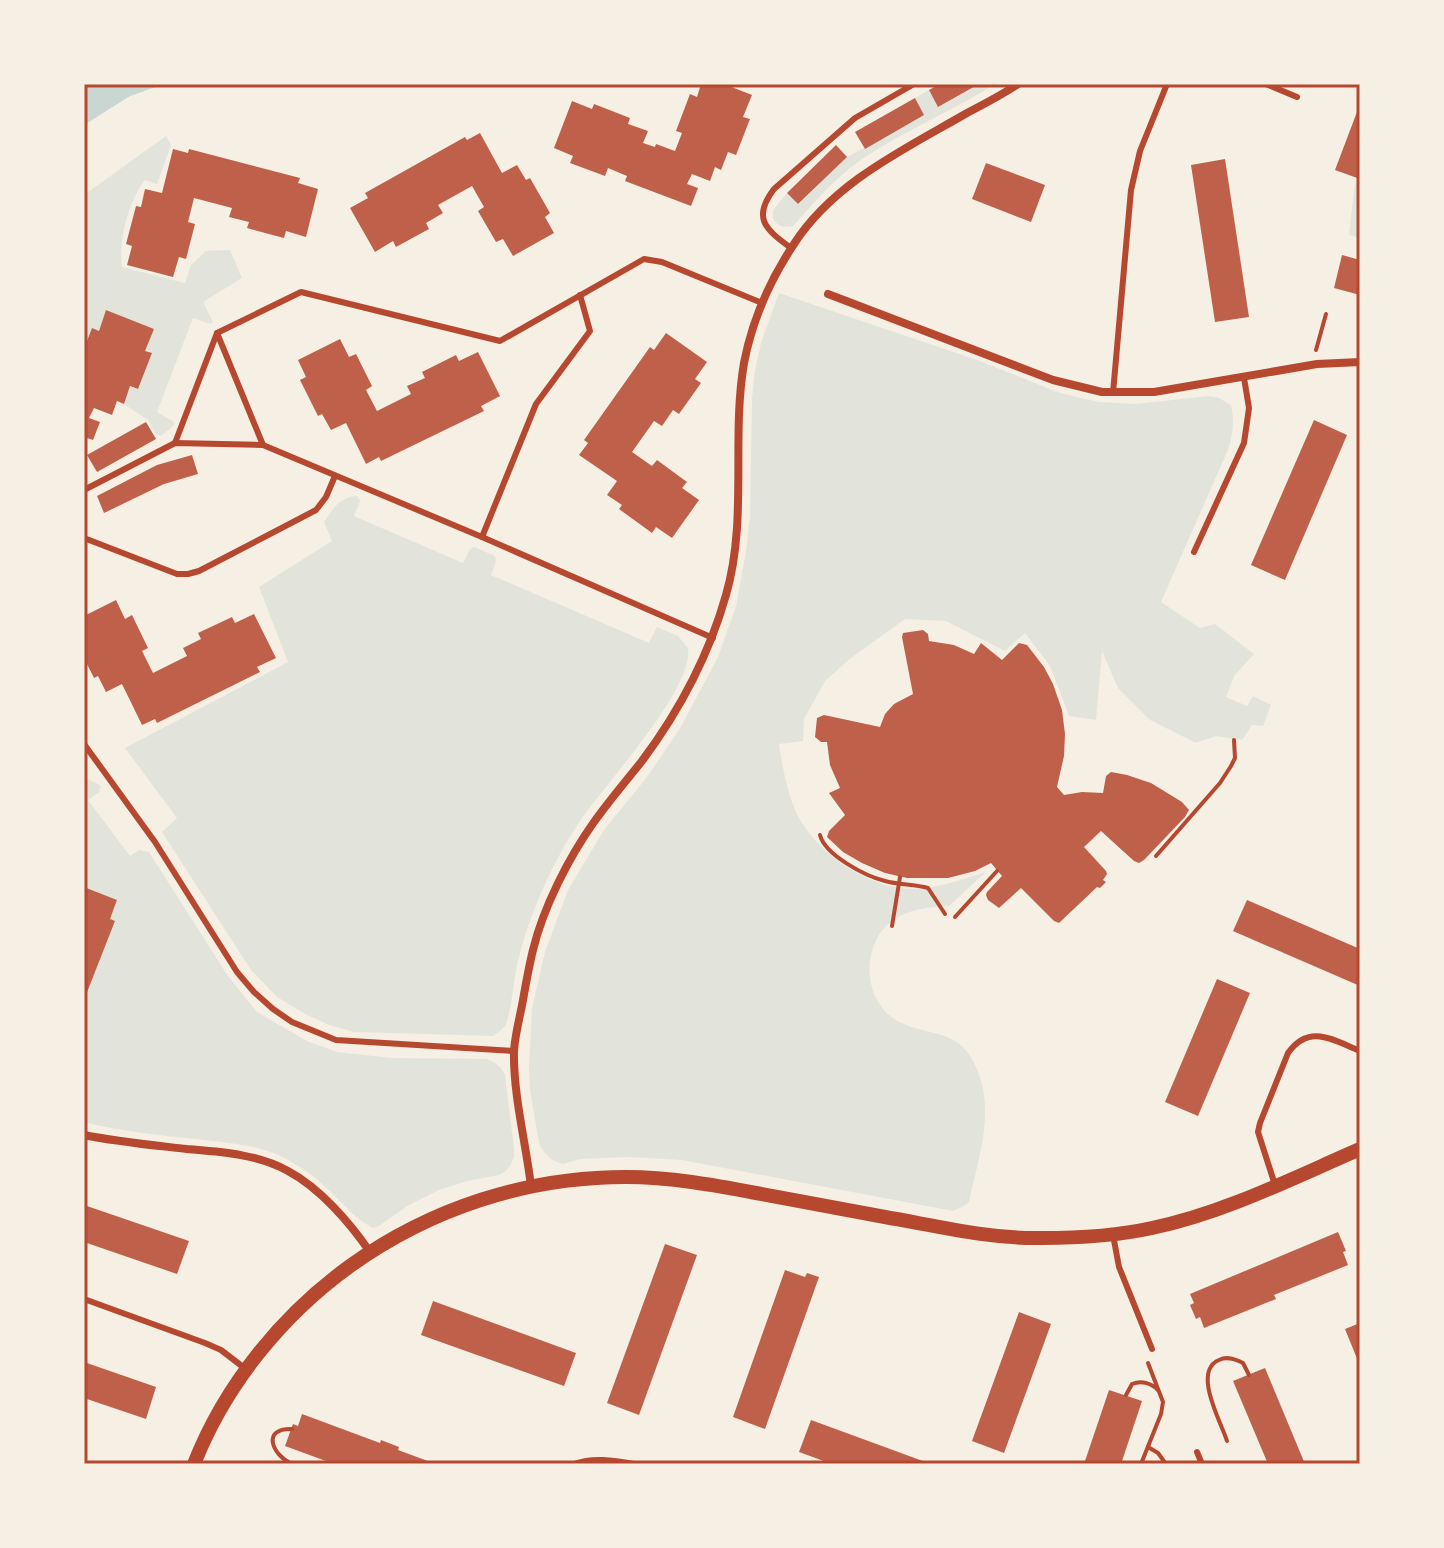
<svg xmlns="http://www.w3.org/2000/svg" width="1444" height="1548" viewBox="0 0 1444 1548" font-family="'Space Grotesk',sans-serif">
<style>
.green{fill:#e2e4dc}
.water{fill:#c9d6d2}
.building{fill:#bf614a}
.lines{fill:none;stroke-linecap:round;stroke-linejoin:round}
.path{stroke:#b5482f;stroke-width:4}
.service{stroke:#b5482f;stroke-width:6}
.minor{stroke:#b5482f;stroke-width:8}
.tertiary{stroke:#b5482f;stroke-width:14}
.neatline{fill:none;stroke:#b5482f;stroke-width:3}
</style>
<rect width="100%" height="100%" fill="#f6efe4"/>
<g class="green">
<path d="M979,84H995C948,114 895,134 850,168C829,185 811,206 793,226C784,228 779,227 773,219V210L787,193L799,204L847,157L924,115L915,98L929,90L939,107Z"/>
<path d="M166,136L171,145L157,184L145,180C129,200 118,241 122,267L185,283L191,265L206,251L230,250L242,278L203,302L213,322L210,324L193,318L157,412L174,422V425L161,436L156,434L148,420L124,404L130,386L138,389L152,354L145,351L153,329L107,310L99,331L92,329L84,349V195Z"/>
<polygon points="1355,183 1360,185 1360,238 1349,235"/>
<path d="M779,293L977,360L1060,393L1099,402L1136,404L1208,396L1219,398L1231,405C1235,422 1233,436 1227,452L1161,602L1200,628L1215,624L1254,654L1234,676L1226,697L1247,706L1253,696L1271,705L1263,726L1252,725L1242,740L1216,736L1196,743L1150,720L1118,688L1102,651L1096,720L1069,716L1050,666L1025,633L1005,651L946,621L905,619L851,658L825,681L804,719L803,741L779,744C782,765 788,797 798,816C817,852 861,883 901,888C929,892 960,880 986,872L949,906C927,907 902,910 886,926C862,951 864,998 893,1018C920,1037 953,1026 972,1059C998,1106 979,1154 969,1202L964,1206L953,1211L682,1160L630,1157L580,1159L563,1164L552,1160L544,1152L539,1143L530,1090L529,1066L532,1008L545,952L568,890L604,830L647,777L679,730L718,657L736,606L746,552L750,516L752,398L755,370L761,343Z"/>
<path d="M357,496L360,501L354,516L463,563L470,549L474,547L495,556L496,562L491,575L649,643L657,627L678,636L688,648C694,689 605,784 580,821C551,865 529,914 517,965C513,985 512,1006 506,1025L500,1031L493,1036L354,1032L329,1025L307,1015L277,997L251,970L162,832L177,818L125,748L288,662L259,587L332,541L324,522C334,508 339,497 357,496Z"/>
<path d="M84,779L90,780L101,786L99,792L88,800L130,856L139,850L149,852L228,976L257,1012L307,1041L337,1052L392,1058L487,1059C496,1063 501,1066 505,1075L514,1149V1157L511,1164L506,1171L499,1175L467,1181L439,1190L407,1206L379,1226L373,1228C352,1217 339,1198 321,1183C308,1171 290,1160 274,1153C250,1144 221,1142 195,1139C158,1135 120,1131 84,1122V1000L115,922L110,919L117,900L84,887Z"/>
</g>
<polygon class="water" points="84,84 164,84 130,96 84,125"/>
<g class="building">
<polygon points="701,84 724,84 752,95 743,117 750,119 736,155 728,152 721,170 715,167 710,181 692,174 687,184 698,188 691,206 625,181 627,176 608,168 605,176 570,163 573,156 554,148 572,101 592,109 594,104 630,118 628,124 648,131 643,143 655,147 656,144 675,151 682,133 676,131 690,94 697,97"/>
<polygon points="940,84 979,84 938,107 929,90"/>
<polygon points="915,98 924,115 865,149 855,132"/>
<polygon points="1360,104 1360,179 1335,170"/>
<polygon points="480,133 502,173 517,165 526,180 530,178 550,213 545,217 554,233 513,256 503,239 496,242 478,211 484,207 472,186 438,205 443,213 426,223 429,229 396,247 393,241 375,252 350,208 368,198 365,193 465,137 467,140"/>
<polygon points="836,145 847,157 798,204 787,193"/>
<polygon points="173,149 188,153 189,149 300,178 298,183 318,189 306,237 286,231 284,238 247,228 249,222 229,217 232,208 194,198 188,222 195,224 186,259 179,257 173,277 127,265 132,246 126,244 136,206 141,207 145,189 162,193"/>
<polygon points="1225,159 1249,317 1215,322 1191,165"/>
<polygon points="986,163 1045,185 1031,222 972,199"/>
<polygon points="1342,255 1360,260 1360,295 1334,288"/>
<polygon points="106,310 154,329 145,351 152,353 138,389 130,386 124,404 117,401 112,415 94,408 89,418 100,422 93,440 84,437 84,349 92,328 99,331"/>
<polygon points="666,333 707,362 695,379 701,383 679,414 673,410 662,426 654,421 632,452 652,466 657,460 687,482 682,488 699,500 672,538 656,527 652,533 619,509 622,505 607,495 617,481 579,455 588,443 584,440 650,347 654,350"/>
<polygon points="340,339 349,357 356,354 372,386 366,390 377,411 411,394 407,386 425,378 422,372 456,355 459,361 478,352 500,396 481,406 484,411 381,461 379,457 366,464 346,423 331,430 322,414 318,416 300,380 306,377 298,360"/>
<polygon points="1314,420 1347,435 1285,580 1251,565"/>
<polygon points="146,422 156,439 97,472 87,455"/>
<polygon points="192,455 198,474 164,484 104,513 97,496 157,465"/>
<polygon points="116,600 125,619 132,615 148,648 142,651 153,673 187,656 183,648 201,639 198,633 232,617 235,623 254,614 276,658 257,667 260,672 157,723 155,719 142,725 122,684 106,692 98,676 94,678 84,658 84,616"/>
<polygon points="923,630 928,634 929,641 954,645 974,654 981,643 1002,660 1019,643 1027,645 1044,667 1053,684 1062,710 1065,734 1064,756 1057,787 1064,795 1082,792 1103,793 1106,776 1111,772 1127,775 1151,783 1182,802 1189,810 1185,817 1144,860 1139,863 1134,861 1101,831 1084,847 1106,871 1107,874 1103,880 1106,882 1100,888 1097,887 1059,923 1054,921 1021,888 999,908 988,900 986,895 987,892 1002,876 991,863 975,871 948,878 907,878 885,873 862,863 843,852 827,837 829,831 845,815 829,793 840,788 830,765 827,742 821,742 815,737 817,718 824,715 880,727 885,714 894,704 913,694 902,637 903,633"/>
<polygon points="84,887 117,900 110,919 115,921 84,1000"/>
<polygon points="1247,900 1360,949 1360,986 1233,931"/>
<polygon points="1217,979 1250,993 1198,1116 1165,1102"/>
<polygon points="84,1205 189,1241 177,1274 84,1242"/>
<polygon points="1338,1232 1346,1251 1343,1252 1348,1265 1274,1295 1276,1299 1204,1328 1200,1317 1196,1319 1190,1305 1194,1303 1190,1294"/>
<polygon points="665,1244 697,1255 639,1415 607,1403"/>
<polygon points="785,1270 805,1277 807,1273 819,1277 765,1429 733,1417"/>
<polygon points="433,1301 576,1353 564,1386 421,1335"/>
<polygon points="1019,1312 1051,1324 1004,1453 972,1441"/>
<polygon points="1360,1323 1360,1366 1345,1329"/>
<polygon points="84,1362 156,1387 146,1419 84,1398"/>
<polygon points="1265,1368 1305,1464 1268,1464 1233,1381"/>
<polygon points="1109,1390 1142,1401 1121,1464 1084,1464"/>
<polygon points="302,1414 380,1443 381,1440 399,1447 398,1450 436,1464 334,1464 285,1446 293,1424 298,1426"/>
<polygon points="811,1420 931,1464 832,1464 799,1452"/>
</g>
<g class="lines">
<g class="path">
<polyline points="1316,350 1326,314"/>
<path d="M820,835C825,855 865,876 885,881C899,885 914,884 928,888L945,914"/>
<polyline points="1156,856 1220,783 1231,766 1235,758 1234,740"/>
<polyline points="955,917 997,871"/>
<polyline points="892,926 900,877"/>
<path d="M1126,1395L1132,1384C1141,1380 1151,1383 1158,1390"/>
<path d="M292,1429C261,1428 272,1455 292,1464"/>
<path d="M1227,1441C1221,1422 1192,1371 1219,1360C1227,1356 1235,1359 1243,1363L1249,1375"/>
<polyline points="1148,1447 1158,1453 1166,1464"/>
<path d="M571,1464C594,1455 617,1460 640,1464"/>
<polyline points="1141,1464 1161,1414 1163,1402 1148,1363"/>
</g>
<g class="service">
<polyline points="1266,84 1297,97"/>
<path d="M791,248C765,229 752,218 774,189L855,118L914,84"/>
<polyline points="217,333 263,445"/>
<polyline points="1113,393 1131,190 1140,151 1167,84"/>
<polyline points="175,443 217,333 301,292 500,341 644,259 662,262 762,303"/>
<polyline points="84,490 175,443 263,445 482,537 713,638"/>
<polyline points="482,537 536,404 590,331 580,295"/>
<polyline points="84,538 177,574 188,574 199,571 316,510 326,497 335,476"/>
<polyline points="1194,552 1244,443 1249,408 1244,378"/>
<polyline points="84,744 155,842 237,972 254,992 273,1009 292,1022 336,1040 514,1051"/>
<path d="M1275,1185L1258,1132L1260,1123L1288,1053C1309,1023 1333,1040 1360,1051"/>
<polyline points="1113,1235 1119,1267 1152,1349"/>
<polyline points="84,1299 205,1343 221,1350 247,1370"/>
<polyline points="1197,1452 1202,1464"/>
</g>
<g class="minor">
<polyline points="828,294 1053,380 1102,392 1154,392 1317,364 1360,362"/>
<path d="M84,1135C118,1142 152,1145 187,1149C222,1152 257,1154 288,1171C320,1188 350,1223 370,1252"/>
<path d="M531,1186C526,1144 513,1094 514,1051C515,1034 520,1017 523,1000C526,983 529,966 533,950C543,908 569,857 594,822C609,801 626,781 642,761C680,710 709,655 726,595C748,519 731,439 744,363C752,321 770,280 794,244C834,182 905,149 967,113C984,104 1002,95 1018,84"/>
</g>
<path class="tertiary" d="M194,1464C225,1385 282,1315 350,1266C431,1208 527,1177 626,1177C670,1177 714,1185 756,1193C799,1201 842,1209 885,1217C937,1226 989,1239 1041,1238C1078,1238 1116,1236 1152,1228C1224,1213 1293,1178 1360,1149"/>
</g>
<rect width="1444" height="1548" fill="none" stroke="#f6efe4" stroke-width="172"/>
<rect x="86" y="86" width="1272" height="1376" class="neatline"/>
</svg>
